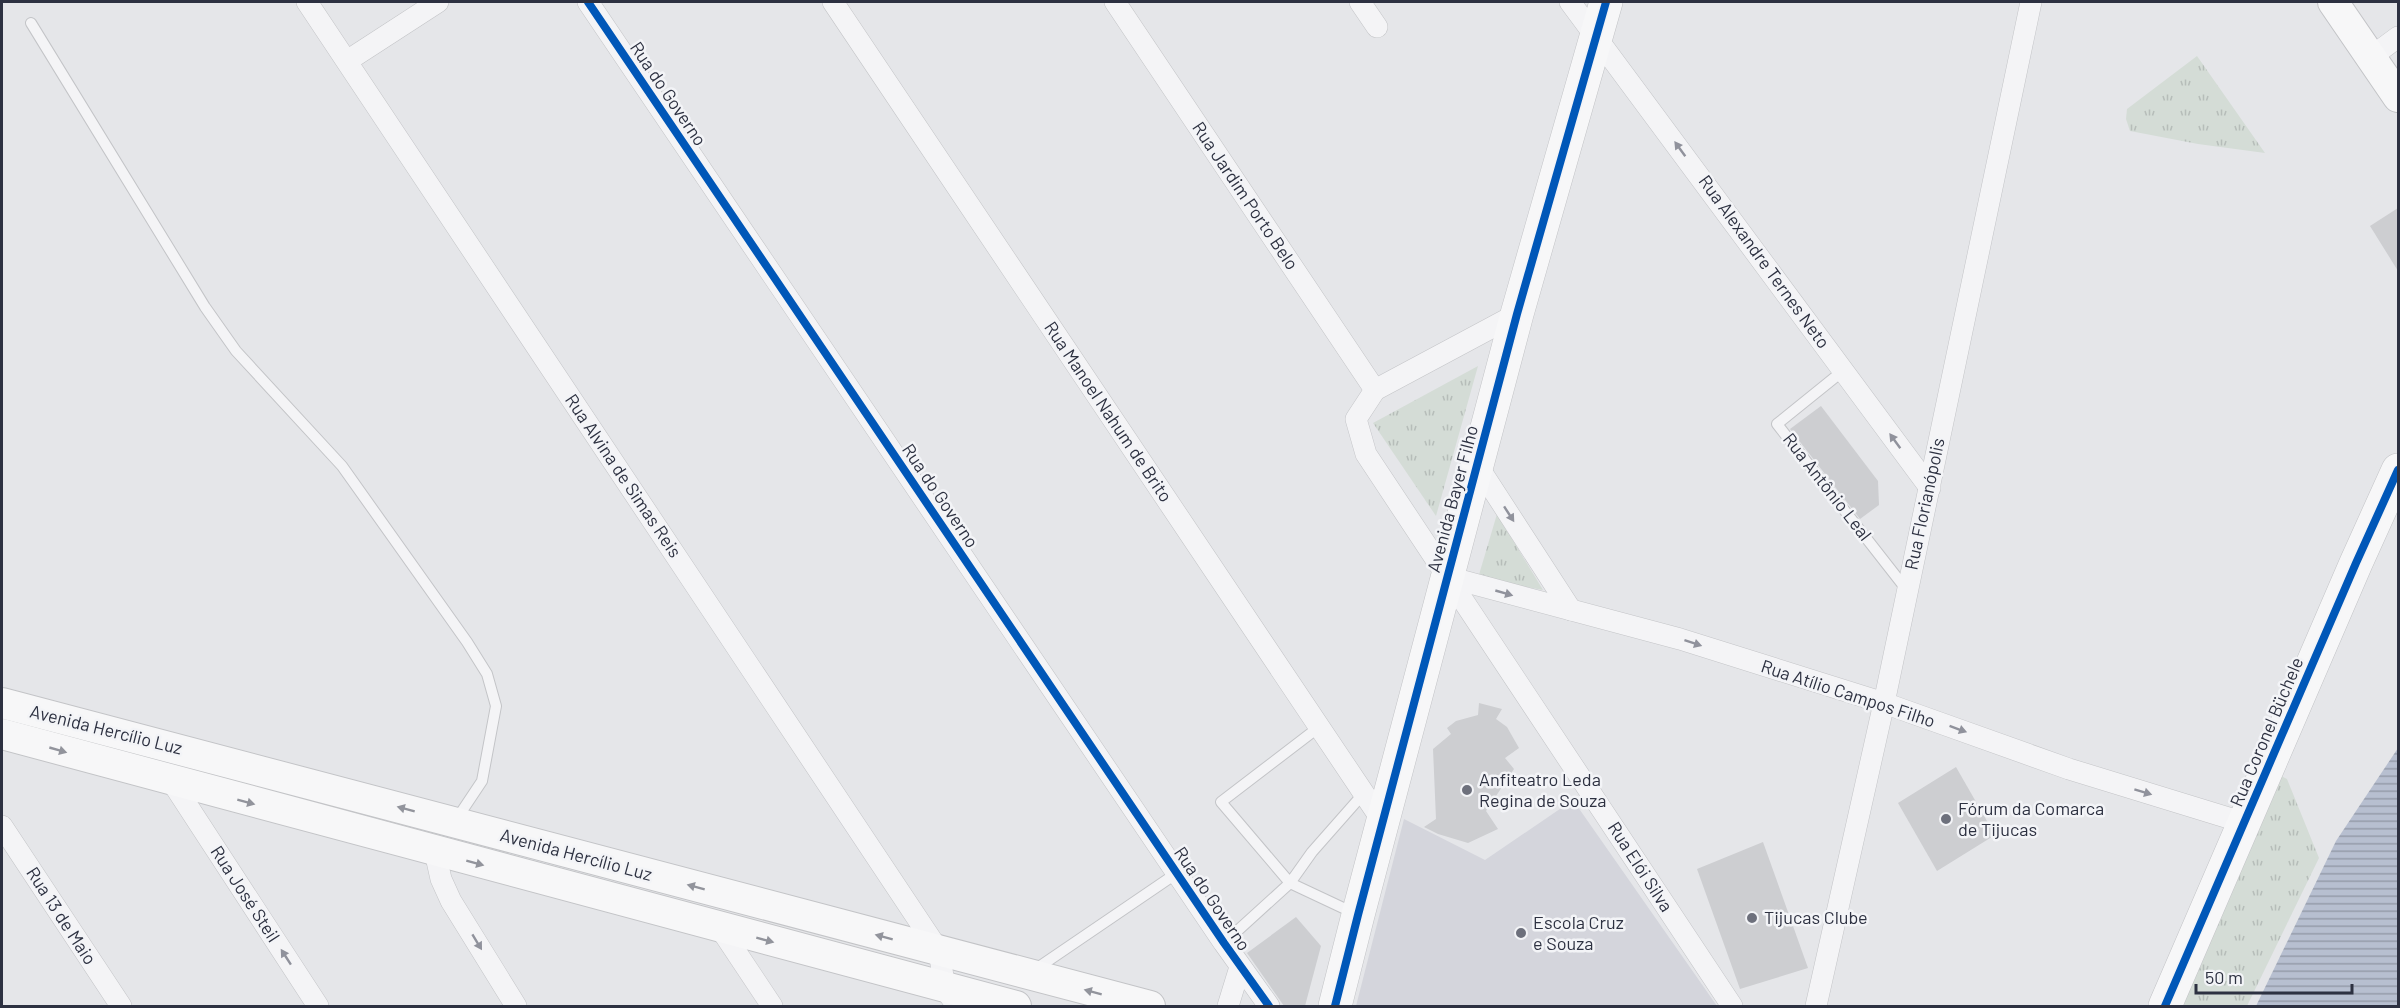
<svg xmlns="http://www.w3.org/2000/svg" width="2400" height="1008" viewBox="0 0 2400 1008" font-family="Barlow,sans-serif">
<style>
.built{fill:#d4d5dc}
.park{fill:url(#park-tufts)}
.water{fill:url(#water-rules)}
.building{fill:#cdced1}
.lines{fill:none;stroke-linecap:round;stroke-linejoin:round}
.lane-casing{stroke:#c3c4c7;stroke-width:12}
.street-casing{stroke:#c3c4c7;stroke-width:22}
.secondary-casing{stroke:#c3c4c7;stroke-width:32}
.primary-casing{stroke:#c2c3c6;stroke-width:34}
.lane{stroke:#f4f4f6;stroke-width:10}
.street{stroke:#f4f4f6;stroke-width:21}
.secondary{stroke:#f7f7f8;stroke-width:30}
.primary{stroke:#f7f7f8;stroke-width:33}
.cycleway-casing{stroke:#f3f4f7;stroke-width:11}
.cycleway{stroke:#0057b8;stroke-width:8}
.oneway{fill:#90929c}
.oneway2{fill:#92949c}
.poi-dot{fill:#6d707c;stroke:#f3f4f7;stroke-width:2}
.labels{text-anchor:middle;stroke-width:5;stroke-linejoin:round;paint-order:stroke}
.street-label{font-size:18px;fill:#2d3141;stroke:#f3f4f7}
.poi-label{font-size:18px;fill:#2d3141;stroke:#f3f4f7;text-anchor:start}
</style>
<defs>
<pattern id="park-tufts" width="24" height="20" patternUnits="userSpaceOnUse" patternTransform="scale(1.5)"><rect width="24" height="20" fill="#d4dcd6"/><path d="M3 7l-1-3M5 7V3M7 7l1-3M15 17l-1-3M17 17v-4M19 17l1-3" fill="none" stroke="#b6bdb9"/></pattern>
<pattern id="water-rules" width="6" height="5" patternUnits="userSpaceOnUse" patternTransform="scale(1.5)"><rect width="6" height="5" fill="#b7bfd0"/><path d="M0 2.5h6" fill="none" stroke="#959caa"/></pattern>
</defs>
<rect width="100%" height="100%" fill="#e5e6e9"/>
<polygon class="built" points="1573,800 1717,1006 1356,1006 1404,819 1485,860"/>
<g class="park">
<polygon points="2197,56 2265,153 2198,144 2130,131 2126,119 2127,109"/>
<polygon points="1478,366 1436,516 1373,423"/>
<polygon points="1497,514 1543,590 1478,578"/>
<polygon points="2273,772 2287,779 2319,858 2247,1006 2171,1006"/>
</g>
<polygon class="water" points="2398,748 2398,1006 2256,1006 2336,841"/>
<g class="building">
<polygon points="2398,208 2398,271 2370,226"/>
<polygon points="1821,406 1878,481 1879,505 1860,519 1790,429"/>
<polygon points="1479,703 1502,709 1496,719 1507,727 1519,748 1505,758 1514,769 1486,811 1498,829 1468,843 1438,834 1424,827 1436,819 1433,749 1451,734 1447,728 1456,721 1478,715"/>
<polygon points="1956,767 1995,835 1937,871 1898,803"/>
<polygon points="1763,842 1808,968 1740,989 1697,869"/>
<polygon points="1296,917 1321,946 1305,1006 1284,1006 1247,953"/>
</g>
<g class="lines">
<defs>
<g id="lane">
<polyline points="31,23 205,307 236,351 342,466 467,642 487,674 496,706 482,781 456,820"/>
<polyline points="1844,370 1777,424 1906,589"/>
<polyline points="1319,727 1221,802 1290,883 1312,852 1364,793"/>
<polyline points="1224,943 1290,883 1356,914"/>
<polyline points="1033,971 1177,873"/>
</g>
<g id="street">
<polyline points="307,2 939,951 945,989 957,1006"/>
<polyline points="588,2 1224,943 1269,1006"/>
<polyline points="833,2 1383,822"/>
<polyline points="1115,2 1375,390"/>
<polyline points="1360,2 1377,27"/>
<polyline points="1570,2 1930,488"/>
<polyline points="2371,57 2398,37"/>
<polyline points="347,61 438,2"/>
<polyline points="1517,314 1375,390 1356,419 1366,454 1732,1006"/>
<polyline points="1477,465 1571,610"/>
<polyline points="1448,577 1680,639 1884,703 2069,769 2245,823"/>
<polyline points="172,782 318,1006"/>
<polyline points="2,826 121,1006"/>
<polyline points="435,852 441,879 451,901 516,1006"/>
<polyline points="720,928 772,1006"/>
<polyline points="1228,1006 1240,967"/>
<polyline points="1816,1006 1884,703 2031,2"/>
</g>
<g id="secondary">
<polyline points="2333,2 2398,97"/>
<polyline points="2,703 1150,1006"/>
<polyline points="2,734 1016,1006"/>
</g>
<g id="primary">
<polyline points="1335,1006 1358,915 1517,314 1606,2"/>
<polyline points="2165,1006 2356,563 2398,470"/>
</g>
</defs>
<use href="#lane" class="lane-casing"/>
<use href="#street" class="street-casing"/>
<use href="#secondary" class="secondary-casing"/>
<use href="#primary" class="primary-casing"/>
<use href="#lane" class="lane"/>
<use href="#street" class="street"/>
<use href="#secondary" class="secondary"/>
<use href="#primary" class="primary"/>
<defs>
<g id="cycleway">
<polyline points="588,2 1224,943 1269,1006"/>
<polyline points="1335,1006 1358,915 1517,314 1606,2"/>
<polyline points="2165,1006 2356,563 2398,470"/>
</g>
</defs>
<use href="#cycleway" class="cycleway-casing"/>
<use href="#cycleway" class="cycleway"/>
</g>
<defs><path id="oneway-solid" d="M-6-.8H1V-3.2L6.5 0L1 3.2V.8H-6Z" transform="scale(1.5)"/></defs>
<g class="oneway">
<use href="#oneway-solid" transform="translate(1680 149) rotate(-126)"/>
<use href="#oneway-solid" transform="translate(1895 441) rotate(-126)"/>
<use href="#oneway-solid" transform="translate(1509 514) rotate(57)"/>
<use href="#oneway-solid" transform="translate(1504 593) rotate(16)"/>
<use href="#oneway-solid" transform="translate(1693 643) rotate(18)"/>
<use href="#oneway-solid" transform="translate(1958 729) rotate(20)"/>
<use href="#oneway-solid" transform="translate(2143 792) rotate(17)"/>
<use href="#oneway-solid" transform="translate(477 942) rotate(59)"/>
<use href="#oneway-solid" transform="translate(286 957) rotate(-123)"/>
</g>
<g class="oneway2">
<use href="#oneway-solid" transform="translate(58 750) rotate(16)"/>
<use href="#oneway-solid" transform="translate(246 802) rotate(15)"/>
<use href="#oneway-solid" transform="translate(406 809) rotate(-165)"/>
<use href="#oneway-solid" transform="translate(475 863) rotate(15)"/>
<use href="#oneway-solid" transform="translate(696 887) rotate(-165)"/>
<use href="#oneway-solid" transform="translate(884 937) rotate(-165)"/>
<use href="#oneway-solid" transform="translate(765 940) rotate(15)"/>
<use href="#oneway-solid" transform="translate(1093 992) rotate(-165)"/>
</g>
<g class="poi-dot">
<circle cx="1467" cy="790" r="6"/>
<circle cx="1946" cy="819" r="6"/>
<circle cx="1752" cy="918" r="6"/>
<circle cx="1521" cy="933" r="6"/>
</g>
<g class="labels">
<g class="street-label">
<text transform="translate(668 94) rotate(56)" y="6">Rua do Governo</text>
<text transform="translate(1245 196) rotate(56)" y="6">Rua Jardim Porto Belo</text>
<text transform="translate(1764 262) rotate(54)" y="6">Rua Alexandre Ternes Neto</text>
<text transform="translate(1108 412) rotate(56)" y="6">Rua Manoel Nahum de Brito</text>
<text transform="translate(623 476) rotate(56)" y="6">Rua Alvina de Simas Reis</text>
<text transform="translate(1827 487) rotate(52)" y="6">Rua Antônio Leal</text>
<text transform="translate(940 496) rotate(56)" y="6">Rua do Governo</text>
<text transform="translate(1453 499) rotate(-75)" y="6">Avenida Bayer Filho</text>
<text transform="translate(1925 504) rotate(-78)" y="6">Rua Florianópolis</text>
<text transform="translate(1848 694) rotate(18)" y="6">Rua Atílio Campos Filho</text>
<text transform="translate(106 730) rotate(14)" y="6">Avenida Hercílio Luz</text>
<text transform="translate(2267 732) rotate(-67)" y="6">Rua Coronel Büchele</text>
<text transform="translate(576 855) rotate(15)" y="6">Avenida Hercílio Luz</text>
<text transform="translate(1640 867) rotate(57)" y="6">Rua Elói Silva</text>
<text transform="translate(245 894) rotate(57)" y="6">Rua José Steil</text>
<text transform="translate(1212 899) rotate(56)" y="6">Rua do Governo</text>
<text transform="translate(61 916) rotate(57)" y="6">Rua 13 de Maio</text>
</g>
<g class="poi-label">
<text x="1479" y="786">Anfiteatro Leda<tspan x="1479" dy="21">Regina de Souza</tspan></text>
<text x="1958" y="815">Fórum da Comarca<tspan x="1958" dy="21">de Tijucas</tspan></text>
<text x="1764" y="924">Tijucas Clube</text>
<text x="1533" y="929">Escola Cruz<tspan x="1533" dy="21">e Souza</tspan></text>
</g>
</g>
<rect width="2400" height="1008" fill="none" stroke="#2d3141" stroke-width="6"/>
<path d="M2196 984v9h156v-9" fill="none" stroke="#2d3141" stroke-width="3"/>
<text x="2205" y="984" font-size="18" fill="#2d3141" stroke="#f3f4f7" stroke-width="4.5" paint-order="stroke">50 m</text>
</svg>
